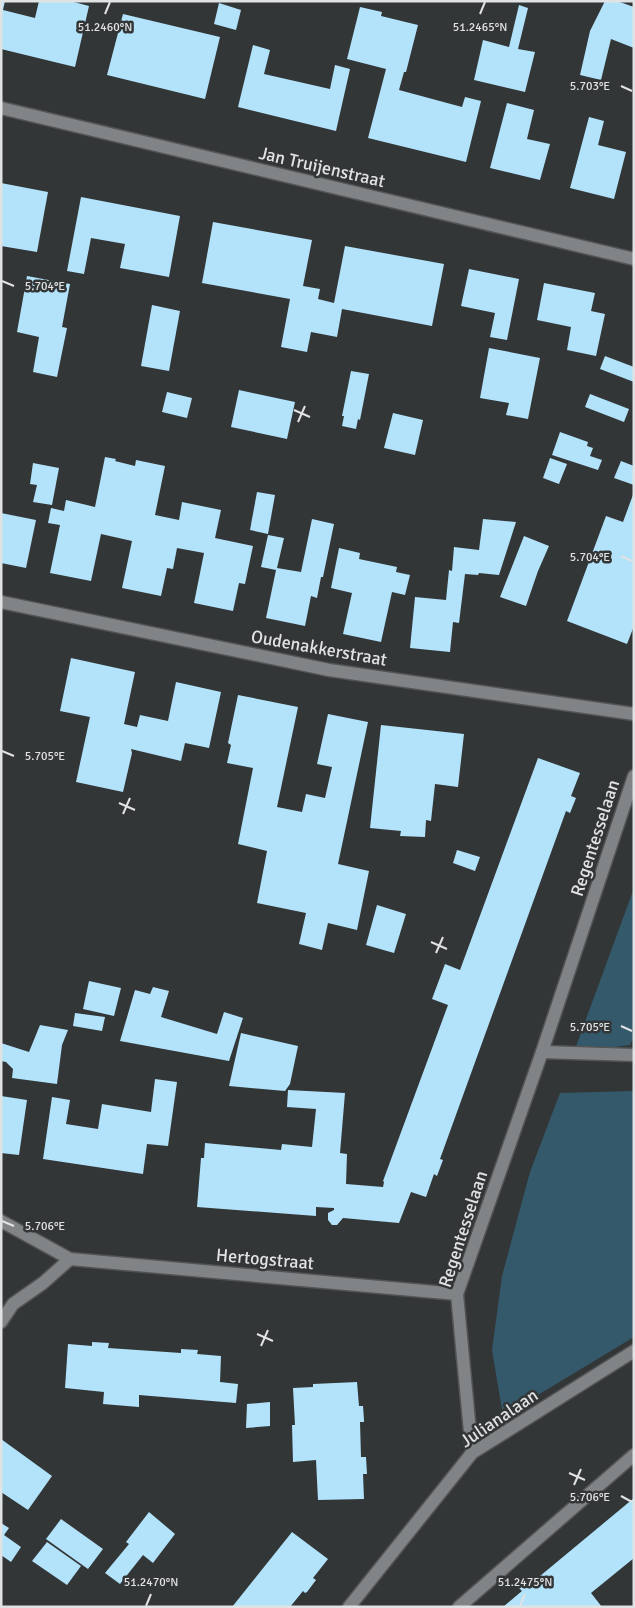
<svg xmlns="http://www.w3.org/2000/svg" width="635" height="1608" viewBox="0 0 635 1608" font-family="Signika,sans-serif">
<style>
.green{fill:#33596a}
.building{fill:#b2e3fb}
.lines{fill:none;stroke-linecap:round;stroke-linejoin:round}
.street-casing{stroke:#525456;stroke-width:15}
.street{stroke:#818486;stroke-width:12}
.ticks{fill:none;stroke:#e0e2e3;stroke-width:2}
.labels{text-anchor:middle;stroke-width:5;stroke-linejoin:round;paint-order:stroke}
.street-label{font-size:18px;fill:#e0e2e3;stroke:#333637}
.ticks-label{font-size:12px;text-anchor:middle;fill:#e0e2e3;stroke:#333637;stroke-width:5;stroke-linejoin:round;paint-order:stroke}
</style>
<rect width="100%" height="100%" fill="#333637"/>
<g class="green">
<polygon points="634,888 634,1036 630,1045 574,1052"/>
<polygon points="634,1091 634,1337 503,1416 492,1350 502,1276 530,1172 560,1093"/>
</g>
<g class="building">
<polygon points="1,1 5,1 3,10 35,18 39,1 70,1 89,6 75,67 1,49"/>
<polygon points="605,1 617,1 634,7 634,48 611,39 601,80 580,75 590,31"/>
<polygon points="219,3 241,10 236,30 214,24"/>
<polygon points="519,5 528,8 518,49 535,52 525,92 474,80 483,40 509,47"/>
<polygon points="360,7 382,12 381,16 418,25 406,72 404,72 399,90 462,107 465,97 481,101 466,162 368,138 386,69 347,59"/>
<polygon points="123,14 220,37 205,99 107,75"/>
<polygon points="253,45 270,50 264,74 330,89 335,65 350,69 336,131 238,107"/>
<polygon points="507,103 534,110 527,139 550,144 540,180 490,168"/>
<polygon points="589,117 604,121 598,145 626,152 614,199 570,188"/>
<polygon points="1,183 48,192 37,252 1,246"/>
<polygon points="81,197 180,216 169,277 120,268 125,244 91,238 84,274 67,271"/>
<polygon points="213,222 312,240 303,286 320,289 318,299 334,303 345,246 444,264 432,326 342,309 337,337 311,332 307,352 281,347 290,299 202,283"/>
<polygon points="469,269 519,279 507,340 490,337 495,313 461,306"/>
<polygon points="27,276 70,284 62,327 67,328 57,377 33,372 39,337 17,332"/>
<polygon points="544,283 595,293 591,311 605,314 596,356 567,350 571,327 537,320"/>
<polygon points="152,305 180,311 169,371 141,366"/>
<polygon points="489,348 540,358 528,419 506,415 509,403 480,398"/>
<polygon points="605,356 634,367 634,382 600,369"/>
<polygon points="351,371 369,374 360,420 358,419 356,429 342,426 344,416 342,416"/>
<polygon points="239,390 295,402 287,439 231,427"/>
<polygon points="167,392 192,398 187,418 162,412"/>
<polygon points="590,394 629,409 624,422 585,407"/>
<polygon points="393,413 423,420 415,455 384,448"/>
<polygon points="560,432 588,442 587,446 593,448 590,456 602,460 598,470 552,455"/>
<polygon points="105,457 116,459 115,461 135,466 136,460 165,466 155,515 179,520 182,502 221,510 215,538 253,546 245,584 239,583 233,611 194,603 204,553 177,548 173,569 167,568 161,596 122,588 132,541 101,534 91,581 50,573 60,525 48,523 51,508 64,511 66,500 95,507"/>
<polygon points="550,458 567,464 559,484 543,478"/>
<polygon points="621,461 634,466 634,485 614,478"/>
<polygon points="33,463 59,468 52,505 33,502 37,485 30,484"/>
<polygon points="257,492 275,495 268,534 250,530"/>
<polygon points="634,492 634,626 627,644 567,621 606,516 623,522"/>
<polygon points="1,513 36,520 26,568 1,563"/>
<polygon points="312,519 334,524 323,577 321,577 317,598 311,596 305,626 266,618 276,570 261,567 268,535 284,538 277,568 301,572"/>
<polygon points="483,519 516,522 499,575 479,573 478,575 465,574 459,623 453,622 450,652 410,648 415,597 446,600 449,570 452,571 454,547 479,550"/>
<polygon points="524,536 549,546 538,571 526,606 500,597"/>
<polygon points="339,548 360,553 359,559 397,567 396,572 410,575 405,595 392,592 381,642 343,634 352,593 331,588"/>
<polygon points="71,658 135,672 124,724 137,727 140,715 168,721 176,682 221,692 209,748 185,743 181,761 131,749 132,753 123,792 76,782 90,717 60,711"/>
<polygon points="238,695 298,707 277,807 302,812 306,794 325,798 332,767 317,764 328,714 368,722 338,864 369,871 357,930 328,923 322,950 299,944 306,913 257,903 267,851 238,844 253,768 227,763 231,745 228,743"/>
<polygon points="381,725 464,734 458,787 435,784 431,821 426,820 425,837 400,836 401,831 370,828"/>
<polygon points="538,758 580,773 571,796 576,798 570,813 566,811 440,1159 443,1160 437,1176 434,1174 426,1197 411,1192 399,1223 343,1218 337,1225 332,1225 328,1220 328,1213 334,1210 334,1208 316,1207 316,1216 197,1207 201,1158 204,1158 205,1143 281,1150 282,1144 312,1147 316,1109 287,1107 288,1090 345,1093 340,1153 347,1154 346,1184 383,1187 384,1182 383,1181 448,1005 432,999 445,964 460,970"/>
<polygon points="457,850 480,857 475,871 453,863"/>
<polygon points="377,905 406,914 394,953 366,945"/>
<polygon points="89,981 121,988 114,1016 83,1009"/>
<polygon points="153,987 169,991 161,1017 217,1034 224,1012 243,1018 229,1061 120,1041 135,990 150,994"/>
<polygon points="75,1013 105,1017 102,1031 73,1026"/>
<polygon points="40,1025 68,1030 62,1045 57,1084 12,1078 13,1069 6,1062 1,1061 1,1043 29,1052"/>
<polygon points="241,1033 298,1046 290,1084 285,1091 229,1086"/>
<polygon points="155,1079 177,1082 168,1146 147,1144 143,1174 43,1159 52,1097 70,1100 66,1124 98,1129 102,1104 151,1112"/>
<polygon points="1,1096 27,1100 19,1155 1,1153"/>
<polygon points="92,1342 109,1343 108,1348 181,1353 181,1349 198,1350 197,1354 221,1356 220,1382 238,1384 236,1403 139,1395 139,1407 103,1404 104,1392 65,1388 68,1344 92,1346"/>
<polygon points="357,1382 359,1406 363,1406 364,1420 364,1422 360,1422 361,1457 366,1457 367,1474 363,1474 364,1499 318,1500 316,1460 293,1462 292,1425 295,1425 293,1388 313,1387 313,1384"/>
<polygon points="270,1402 270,1426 246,1428 247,1404"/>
<polygon points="1,1439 52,1476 28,1510 1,1492"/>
<polygon points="634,1498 634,1558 591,1593 602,1607 503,1607 522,1591 519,1588 532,1578 534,1581"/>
<polygon points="149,1512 175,1534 153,1563 143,1555 120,1584 105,1573 129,1544 126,1542"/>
<polygon points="61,1519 103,1549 88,1569 46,1539"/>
<polygon points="1,1523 9,1528 4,1535 21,1547 11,1562 1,1555"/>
<polygon points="292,1532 328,1559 313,1578 316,1580 307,1592 305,1593 303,1591 290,1607 232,1607"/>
<polygon points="47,1542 81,1566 67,1585 32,1561"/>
</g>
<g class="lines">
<defs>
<g id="street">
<polyline points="1,108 634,259"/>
<polyline points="1,602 329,670 634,714"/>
<polyline points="542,1052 634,1055"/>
<polyline points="1,1221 70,1259 457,1294"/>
<polyline points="1,1322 13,1304 43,1283 70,1259"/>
<polyline points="472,1453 457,1294 542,1052 634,776"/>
<polyline points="349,1607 472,1453 634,1351"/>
<polyline points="459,1607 634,1455"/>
</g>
</defs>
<use href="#street" class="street-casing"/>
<use href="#street" class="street"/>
</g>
<path class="ticks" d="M105,14L110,2M480,14L485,2M621,86L632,91M2,281L14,286M294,410L310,417M298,422L305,406M621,556L632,561M2,751L14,756M119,803L135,810M123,814L130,798M431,942L447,949M436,953L443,937M621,1026L632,1031M2,1221L14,1226M257,1334L273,1341M261,1346L268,1330M569,1473L585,1480M574,1485L581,1469M621,1496L632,1502M146,1606L151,1594M520,1606L525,1594"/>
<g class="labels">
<g class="street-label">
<text transform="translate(322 167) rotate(13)" y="6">Jan Truijenstraat</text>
<text transform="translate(319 648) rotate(10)" y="6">Oudenakkerstraat</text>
<text transform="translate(595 838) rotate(-72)" y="6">Regentesselaan</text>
<text transform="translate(463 1229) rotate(-72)" y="6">Regentesselaan</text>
<text transform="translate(265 1259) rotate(5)" y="6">Hertogstraat</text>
<text transform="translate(499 1418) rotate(-34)" y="6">Julianalaan</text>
</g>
</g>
<g class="ticks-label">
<text x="105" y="31">51.2460°N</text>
<text x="480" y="31">51.2465°N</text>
<text x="590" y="90">5.703°E</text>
<text x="45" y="290">5.704°E</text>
<text x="590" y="561">5.704°E</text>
<text x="45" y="760">5.705°E</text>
<text x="590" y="1031">5.705°E</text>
<text x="45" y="1230">5.706°E</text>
<text x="590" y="1501">5.706°E</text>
<text x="151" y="1586">51.2470°N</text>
<text x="525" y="1586">51.2475°N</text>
</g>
<rect width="635" height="1608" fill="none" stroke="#e0e2e3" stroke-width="5"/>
</svg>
